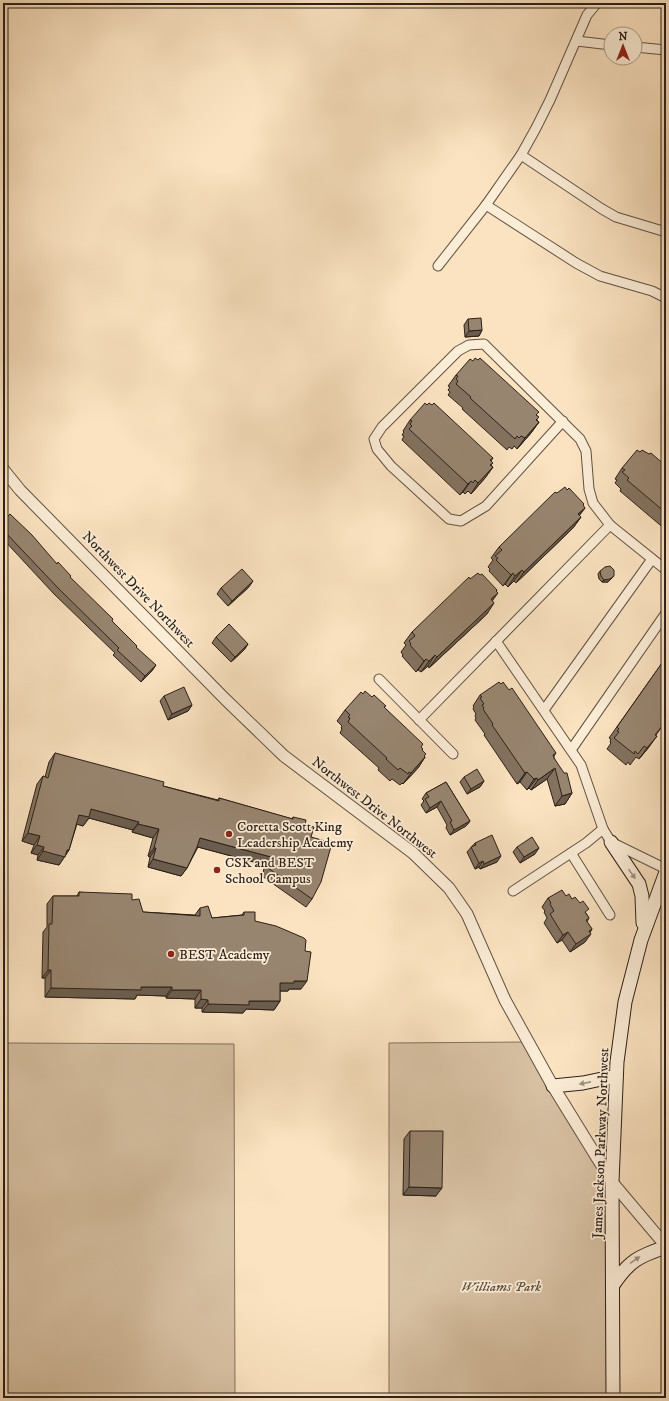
<svg xmlns="http://www.w3.org/2000/svg" width="669" height="1401" viewBox="0 0 669 1401" font-family="'IM FELL DW Pica',serif">
<style>
.green{fill:#d8c2a4;stroke:#82715e}
.lines{fill:none;stroke-linecap:round;stroke-linejoin:round}
.minor-casing{stroke:#605142;stroke-width:11}
.tertiary-casing{stroke:#605142;stroke-width:13}
.secondary-casing{stroke:#2d2018;stroke-width:15}
.minor{stroke:#fcedd7;stroke-width:9}
.tertiary{stroke:#fcedd7;stroke-width:11}
.secondary{stroke:#fcedd7;stroke-width:13}
.wall{fill:#837260;stroke:#2d2018}
.shaded-wall{fill:#6a5d4e;stroke:#2d2018}
.building{fill:#988570;stroke:#2d2018}
.oneway{fill:#9f9181}
.poi-dot{fill:#8f2418;stroke:#fcedd7;stroke-width:1.5}
.labels{text-anchor:middle;stroke-width:3.5;stroke-linejoin:round;paint-order:stroke}
.street-label{font-size:14px;fill:#2d2018;stroke:#fcedd7}
.poi-label{font-size:14px;fill:#2d2018;stroke:#fcedd7;text-anchor:start}
.park-label{font-size:14px;font-style:italic;fill:#605142;stroke:#fcedd7}
</style>
<rect width="100%" height="100%" fill="#fbe3c1"/>
<filter id="stains"><feTurbulence type="fractalNoise" baseFrequency=".005" numOctaves="4"/><feColorMatrix values="0 0 0 0 .2 0 0 0 0 .09 0 0 0 0 .02 0 0 0 .5 -.17"/></filter>
<radialGradient id="worn" r=".72"><stop offset=".6" stop-color="#630" stop-opacity="0"/><stop offset="1" stop-color="#630" stop-opacity=".3"/></radialGradient>
<g class="green">
<polygon points="526,1042 610,1180 615,1398 389,1398 389,1043"/>
<polygon points="3,1043 234,1044 235,1398 3,1398"/>
</g>
<g class="lines">
<defs>
<g id="minor">
<polyline points="577,41 611,45"/>
<polyline points="635,47 666,50"/>
<polyline points="521,155 602,209 616,217 666,232"/>
<polyline points="486,205 521,155 536,128 550,100 587,15 597,3"/>
<polyline points="438,266 486,205 576,263 600,276 652,291 666,298"/>
<polyline points="563,421 486,506 461,521 449,519 391,466 377,449 374,439 382,427 458,351 469,345 484,344 580,439 586,451 589,489 593,503 610,525 666,570"/>
<polyline points="496,641 581,765 603,829 611,842 666,869"/>
<polyline points="379,679 453,754"/>
<polyline points="544,710 652,559"/>
<polyline points="419,720 610,525"/>
<polyline points="571,750 666,613"/>
<polyline points="571,853 610,915"/>
<polyline points="513,891 586,843 603,829"/>
</g>
<polyline id="tertiary" points="3,469 20,490 225,699 284,756 413,853 449,888 467,914 505,1000 551,1083 612,1182 666,1246"/>
<g id="secondary">
<polyline points="611,842 639,884 642,896 643,923"/>
<polyline points="553,1086 583,1083 616,1076"/>
<path d="M613,1285C629,1261 639,1256 666,1247"/>
<polyline points="613,1398 612,1182 617,1062 625,1002 641,940 666,872"/>
</g>
</defs>
<use href="#minor" class="minor-casing"/>
<use href="#tertiary" class="tertiary-casing"/>
<use href="#secondary" class="secondary-casing"/>
<use href="#minor" class="minor"/>
<use href="#tertiary" class="tertiary"/>
<use href="#secondary" class="secondary"/>
</g>
<g class="wall">
<polygon points="468,319 482,330 479,336 465,337 464,325"/>
<polygon points="456,375 537,415 537,420 539,422 531,433 517,449 514,446 512,449 509,447 507,450 462,409 463,408 448,395 450,392 448,390 450,387 448,386"/>
<polygon points="410,420 493,458 491,461 493,463 491,465 493,467 485,478 471,494 468,491 465,494 463,492 460,495 402,440 404,436 402,435 404,432 403,431"/>
<polygon points="640,452 666,466 666,530 620,491 621,489 615,483 617,480 615,479 622,468"/>
<polygon points="557,493 583,506 585,508 579,515 581,517 573,528 516,583 514,581 508,587 505,584 503,586 489,571 490,569 488,567 493,560 491,558 499,547"/>
<polygon points="3,521 57,564 136,647 152,671 141,682 113,655 115,653 54,594 3,539"/>
<polygon points="600,571 614,576 608,582 602,582 599,579 598,574"/>
<polygon points="480,575 497,590 487,614 429,668 428,666 421,672 418,670 416,672 402,656 403,655 401,652 406,645 404,643 412,632"/>
<polygon points="249,587 228,606 217,594 221,588"/>
<polygon points="216,637 248,644 244,650 231,662 212,643"/>
<polygon points="662,663 664,665 666,721 656,735 649,747 639,759 636,757 630,765 628,762 626,765 607,749 611,743 610,742 611,739 609,738"/>
<polygon points="480,695 556,753 554,756 554,758 572,793 565,804 555,806 547,779 531,790 529,788 527,790 520,782 517,784 484,735 485,734 475,720 476,718 475,716 476,714 473,709 474,707 473,706"/>
<polygon points="164,696 192,705 188,711 168,720 160,701"/>
<polygon points="384,707 421,747 424,756 425,757 418,768 403,784 402,783 400,785 392,779 390,781 378,770 379,768 340,733 342,729 341,728 342,726 337,721 345,710"/>
<polygon points="55,753 163,786 218,800 219,798 292,819 293,817 305,825 311,837 312,899 306,907 262,876 265,865 198,847 187,868 181,876 148,867 150,857 148,856 153,838 132,832 133,830 89,818 83,826 77,824 69,850 59,865 37,860 38,855 31,853 34,845 22,841 37,784 43,776 45,777 49,762"/>
<polygon points="464,777 484,781 480,787 467,794 460,782"/>
<polygon points="446,782 470,821 466,826 450,835 446,828 447,825 437,807 426,813 421,805 424,801 422,799 426,793"/>
<polygon points="475,843 497,862 480,869 479,867 475,869 467,852"/>
<polygon points="517,847 535,854 520,863 513,852"/>
<polygon points="79,892 132,900 143,912 195,915 200,908 212,918 242,915 244,912 255,921 301,989 289,989 288,991 280,991 280,1001 274,1010 246,1009 243,1013 202,1012 202,1008 195,1008 195,999 166,998 166,996 137,995 135,999 45,997 45,978 42,978 43,932 47,927 47,904 53,896 77,896"/>
<polygon points="566,896 572,899 586,913 589,918 587,922 592,929 585,942 570,952 562,940 557,943 544,923 547,918 544,912 545,911 542,907 548,898"/>
<polygon points="410,1131 436,1196 403,1195 404,1139"/>
</g>
<g class="shaded-wall">
<polygon points="482,330 479,336 465,337 469,331"/>
<polygon points="539,422 531,433 517,449 525,438"/>
<polygon points="493,467 485,478 471,494 478,483"/>
<polygon points="471,481 463,492 460,495 468,484"/>
<polygon points="585,508 577,519 578,514"/>
<polygon points="581,517 573,528 516,583 524,572"/>
<polygon points="522,570 514,581 508,587 515,576"/>
<polygon points="513,573 505,584 503,586 511,575"/>
<polygon points="614,576 608,582 602,582 604,580"/>
<polygon points="253,581 249,587 228,606 232,601"/>
<polygon points="498,593 490,604 491,599"/>
<polygon points="494,603 487,614 429,668 437,657"/>
<polygon points="248,644 244,650 231,662 235,657"/>
<polygon points="435,655 428,666 421,672 429,661"/>
<polygon points="426,659 418,670 416,672 424,661"/>
<polygon points="156,665 152,671 141,682 145,676"/>
<polygon points="192,705 188,711 168,720 172,714"/>
<polygon points="657,736 649,747 639,759 647,748"/>
<polygon points="425,757 418,768 403,784 411,773"/>
<polygon points="555,768 547,779 531,790 538,780"/>
<polygon points="527,772 520,782 517,784 525,773"/>
<polygon points="537,778 529,788 527,790 534,779"/>
<polygon points="484,781 480,787 467,794 471,789"/>
<polygon points="572,793 565,804 555,806 562,796"/>
<polygon points="441,801 437,807 426,813 430,808"/>
<polygon points="91,809 139,822 133,830 89,818 83,826 73,823 79,815"/>
<polygon points="470,821 466,826 450,835 454,830"/>
<polygon points="138,824 159,829 153,838 132,832"/>
<polygon points="28,833 40,836 34,845 22,841"/>
<polygon points="200,838 271,857 265,865 194,846"/>
<polygon points="37,845 44,847 38,855 31,853"/>
<polygon points="154,848 156,848 150,857 148,856"/>
<polygon points="539,848 535,854 520,863 524,857"/>
<polygon points="67,850 69,850 59,865 37,860 43,851"/>
<polygon points="501,856 497,862 480,869 484,864"/>
<polygon points="153,859 187,868 181,876 148,867"/>
<polygon points="483,861 479,867 475,869 479,863"/>
<polygon points="592,929 586,937 591,934 585,942 570,952 576,944 589,931"/>
<polygon points="568,932 562,940 557,943 563,935"/>
<polygon points="48,970 51,970 45,978 42,978"/>
<polygon points="294,981 307,981 301,989 289,989 288,991 274,991 280,983"/>
<polygon points="141,987 172,987 166,996 137,995 135,999 45,997 51,988"/>
<polygon points="172,990 201,990 195,999 166,998"/>
<polygon points="201,999 208,1000 202,1008 195,1008"/>
<polygon points="249,1001 280,1001 274,1010 246,1009 243,1013 202,1012 208,1004"/>
<polygon points="409,1187 442,1188 436,1196 403,1195"/>
</g>
<g class="building">
<polygon points="481,318 482,330 469,331 468,319"/>
<polygon points="475,358 478,360 480,358 539,412 536,415 539,417 536,420 539,422 525,438 521,436 519,438 517,436 515,439 470,398 471,397 456,384 458,381 456,379 458,376 456,375 470,359 473,361"/>
<polygon points="425,403 427,405 429,403 432,405 434,403 493,458 490,460 493,463 490,465 493,467 478,483 475,480 473,483 471,481 468,484 409,429 412,426 410,424 412,421 410,420"/>
<polygon points="637,450 640,452 642,450 649,454 651,453 666,466 666,513 627,480 629,478 622,472 625,470 622,468"/>
<polygon points="565,487 567,490 569,488 584,504 583,505 585,508 578,514 581,517 524,572 522,570 515,576 513,573 511,575 496,560 498,558 495,556 502,550 499,547 555,492 557,493"/>
<polygon points="10,514 32,535 57,564 58,562 71,576 70,577 113,619 112,621 137,646 136,647 156,665 145,676 117,650 119,648 58,588 5,532 3,534 3,521"/>
<polygon points="610,566 614,570 614,576 610,579 604,580 601,576 600,571 605,567"/>
<polygon points="242,569 253,581 232,601 221,588"/>
<polygon points="478,573 480,575 482,574 497,590 496,591 498,593 491,599 494,603 437,657 435,655 429,661 426,659 424,661 410,645 411,644 409,641 415,636 412,632 469,577 470,579"/>
<polygon points="229,624 248,644 235,657 216,637"/>
<polygon points="666,662 666,721 655,735 657,736 647,748 644,746 638,754 635,751 634,754 614,738 619,732 617,731 619,729 617,727 662,663 664,665"/>
<polygon points="499,682 501,684 503,682 509,690 512,688 556,753 553,755 554,758 564,773 567,773 572,793 562,796 555,768 538,780 537,778 534,779 527,772 525,773 492,725 493,724 483,709 484,708 482,705 484,704 480,698 482,697 480,695"/>
<polygon points="184,687 192,705 172,714 164,696"/>
<polygon points="365,691 372,697 374,695 386,706 384,707 423,744 421,747 423,749 422,750 426,754 424,756 425,757 411,773 409,772 408,774 400,768 398,770 386,759 387,758 348,722 350,718 348,717 350,715 345,710 361,692 363,694"/>
<polygon points="55,753 164,782 163,786 219,801 219,798 293,819 293,817 306,820 305,825 314,827 311,837 332,843 321,882 312,899 268,868 271,857 200,838 197,847 187,868 153,859 156,848 154,848 159,829 138,824 139,822 91,809 89,817 79,815 69,850 67,850 65,857 43,851 44,847 37,845 40,836 28,833 43,776 48,778"/>
<polygon points="477,769 484,781 471,789 464,777"/>
<polygon points="446,782 470,821 454,830 450,822 452,821 441,801 430,808 425,799 429,797 426,793"/>
<polygon points="492,835 501,856 484,864 483,861 479,863 471,847 476,845 475,843"/>
<polygon points="532,837 539,848 524,857 517,847"/>
<polygon points="562,890 566,896 569,894 572,899 575,897 580,903 583,901 589,909 585,912 589,918 586,920 592,929 589,931 591,934 576,944 568,932 563,935 550,914 554,911 550,904 551,903 548,898"/>
<polygon points="79,892 132,894 132,900 139,899 143,912 200,916 200,908 208,906 212,918 244,915 244,912 255,912 255,921 276,926 304,938 306,940 305,951 311,952 307,981 294,981 294,983 280,983 280,1001 249,1001 249,1005 208,1004 208,1000 201,999 201,990 172,990 172,987 141,987 141,990 51,988 51,970 48,970 49,924 52,924 53,896 79,896"/>
<polygon points="410,1131 443,1131 442,1188 409,1187"/>
</g>
<defs><path id="oneway-solid" d="M-6-.8H1V-3.2L6.5 0L1 3.2V.8H-6Z"/></defs>
<g class="oneway">
<use href="#oneway-solid" transform="translate(632 874) rotate(55)"/>
<use href="#oneway-solid" transform="translate(585 1083) rotate(169)"/>
<use href="#oneway-solid" transform="translate(635 1260) rotate(-34)"/>
</g>
<g class="poi-dot">
<circle cx="229" cy="834" r="4"/>
<circle cx="217" cy="870" r="4"/>
<circle cx="171" cy="954" r="4"/>
</g>
<g class="labels">
<g class="street-label">
<text transform="translate(139 589) rotate(46)" y="5">Northwest Drive Northwest</text>
<text transform="translate(375 807) rotate(38)" y="5">Northwest Drive Northwest</text>
<text transform="translate(600 1143) rotate(-88)" y="5">James Jackson Parkway Northwest</text>
</g>
<g class="poi-label">
<text x="237" y="831">Coretta Scott King<tspan x="237" dy="16">Leadership Academy</tspan></text>
<text x="225" y="867">CSK and BEST<tspan x="225" dy="16">School Campus</tspan></text>
<text x="179" y="959">BEST Academy</text>
</g>
<g class="park-label">
<text x="501" y="1291">Williams Park</text>
</g>
</g>
<rect width="669" height="1401" fill="none" stroke="#fbe3c1" stroke-width="16"/>
<rect x="4" y="4" width="661" height="1393" fill="none" stroke="#2d2018" stroke-width="2"/>
<rect x="8" y="8" width="653" height="1385" fill="none" stroke="#2d2018"/>
<g transform="translate(623 46)"><circle r="19" fill="#fcedd7" stroke="#a99b8b"/>
<path d="M0-3L7 15L0 10L-7 15Z" fill="#8f2418"/>
<text y="-6" font-size="11" font-weight="bold" text-anchor="middle" fill="#2d2018">N</text>
</g>
<rect width="100%" height="100%" filter="url(#stains)"/>
<rect width="100%" height="100%" fill="url(#worn)"/>
</svg>
